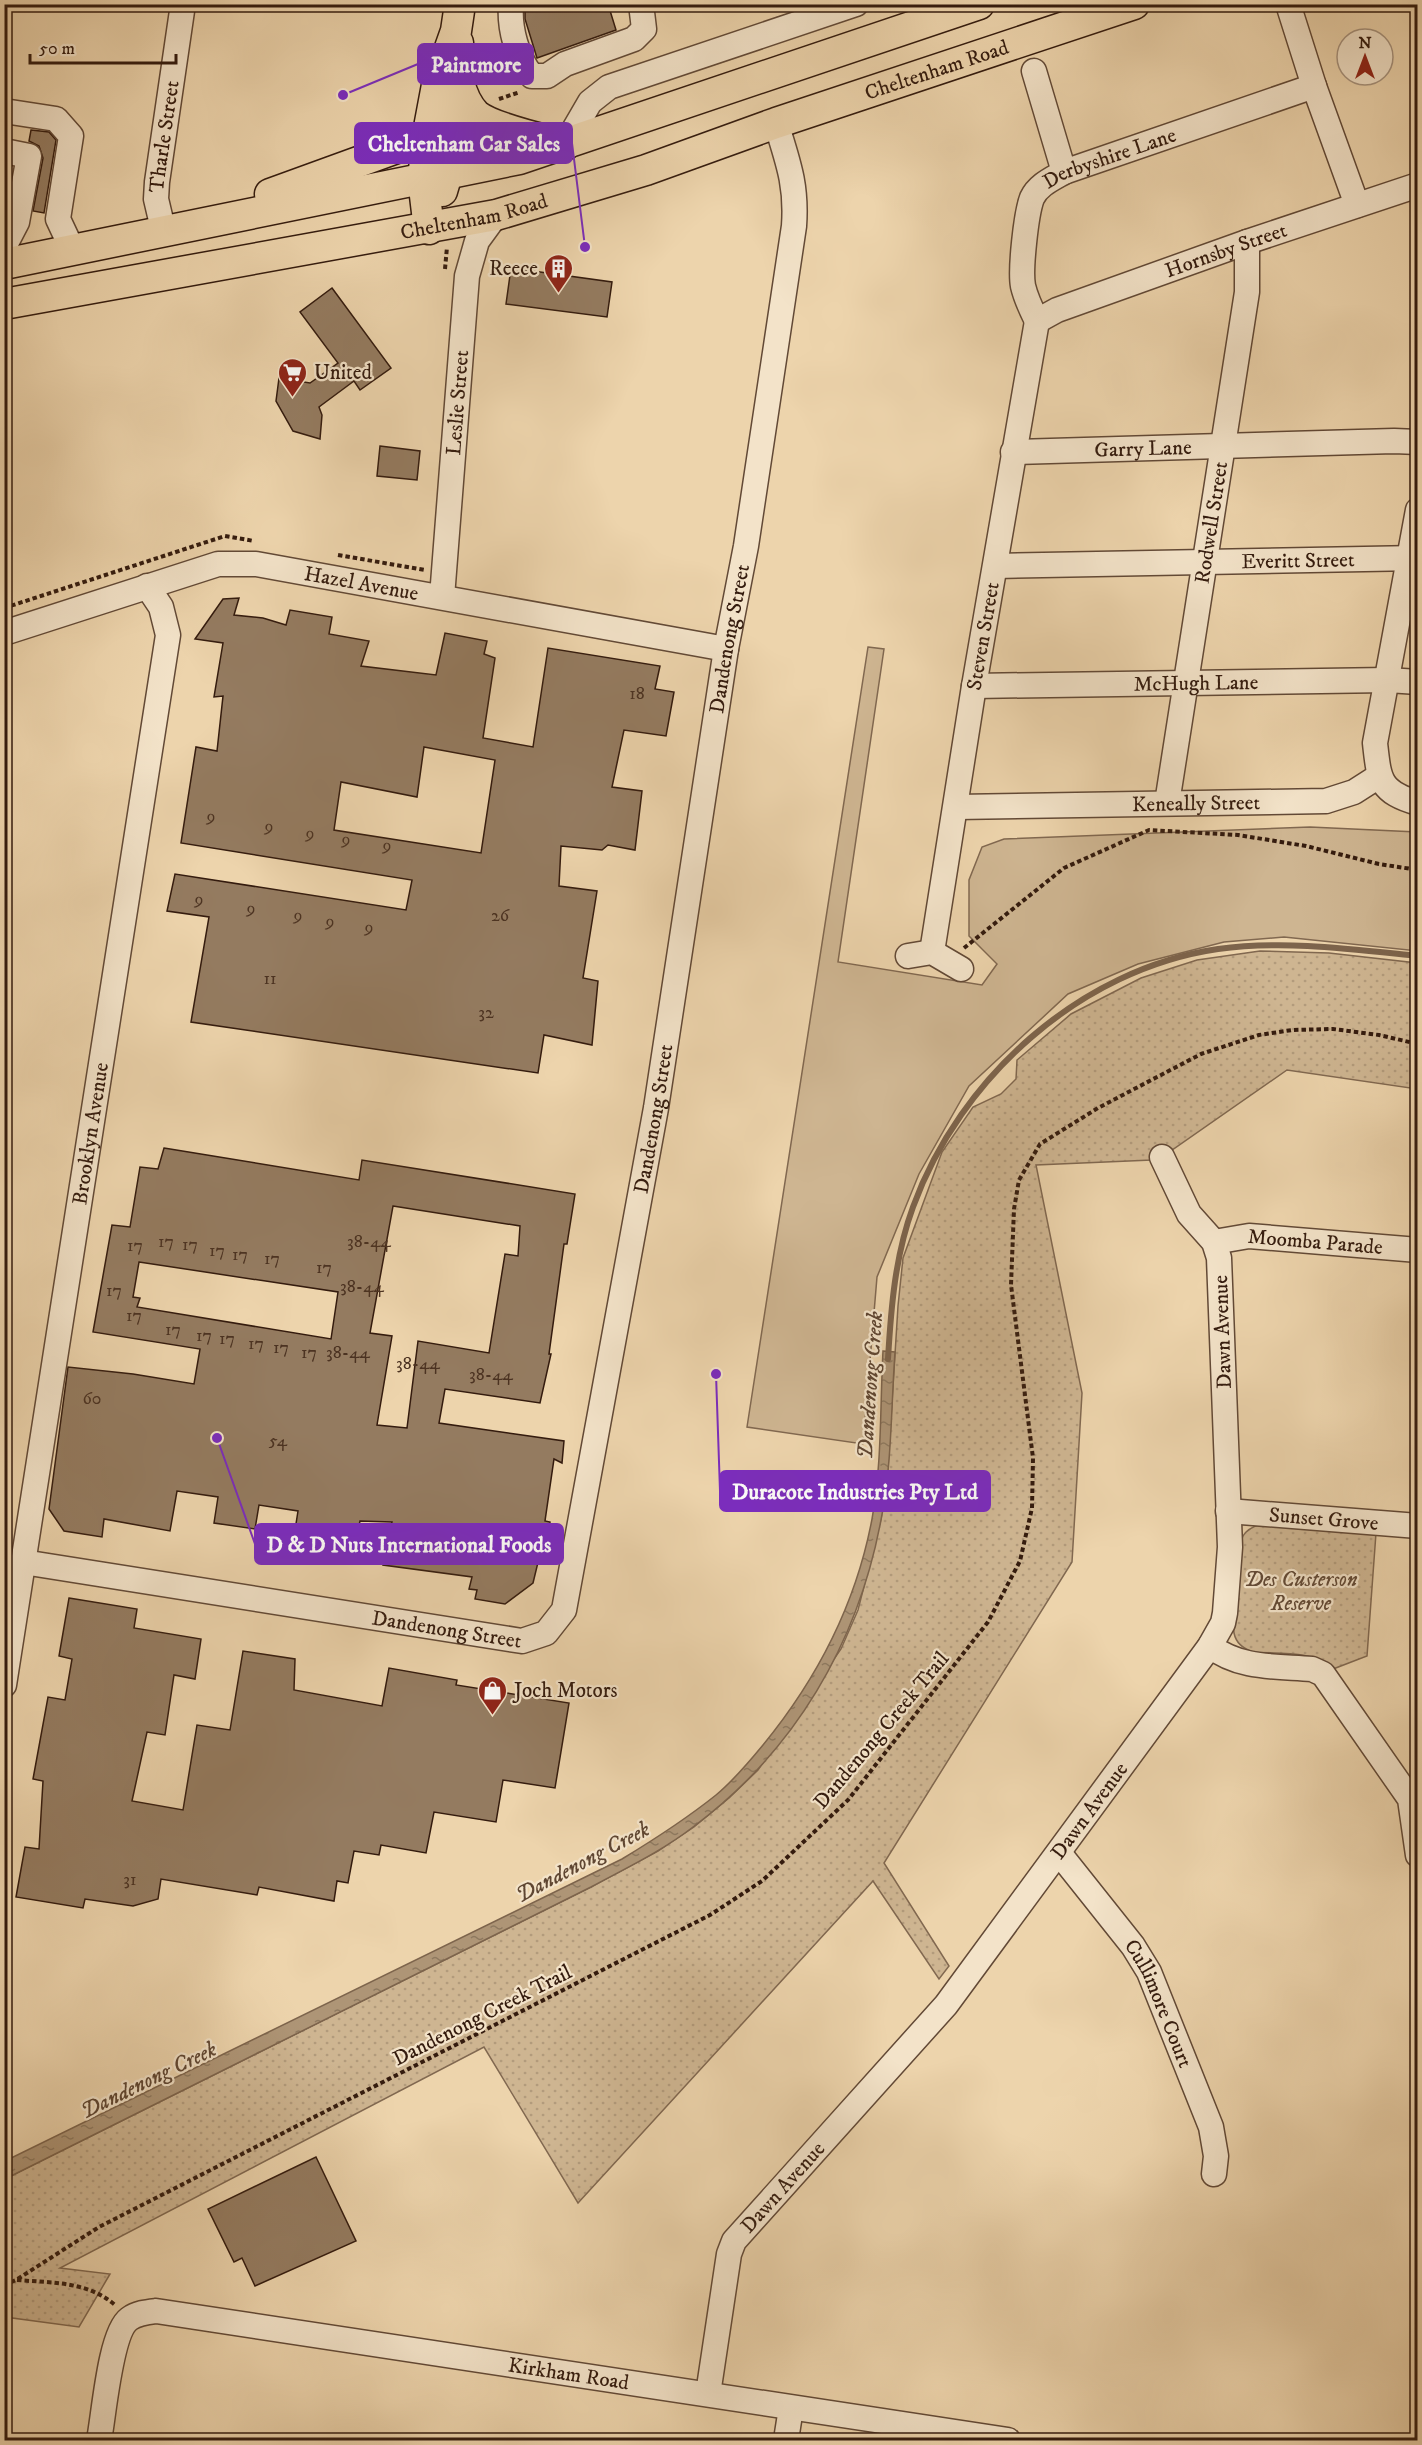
<svg xmlns="http://www.w3.org/2000/svg" width="1422" height="2445" viewBox="0 0 1422 2445" font-family="'IM FELL DW Pica',serif">
<style>
.green{fill:#ceb591;stroke:#816850;stroke-width:1.5}
.park{fill:url(#park-dots);stroke:#816850;stroke-width:1.5}
.water{fill:url(#water-ripples);stroke:#7d644c;stroke-width:1.5}
.lines{fill:none;stroke-linecap:round;stroke-linejoin:round}
.stream{stroke:#7d644c;stroke-width:6}
.building{fill:#947b60;stroke:#341b0e;stroke-width:1.5;fill-rule:evenodd}
.minor-casing{stroke:#624936;stroke-width:27}
.major-casing{stroke:#341b0e;stroke-width:33}
.path{stroke:#341b0e;stroke-width:4;stroke-dasharray:4.5 3;stroke-linecap:butt}
.minor{stroke:#f3e3c9;stroke-width:24}
.major{stroke:#edd4ac;stroke-width:30}
.labels{text-anchor:middle;stroke-width:4.5;stroke-linejoin:round;paint-order:stroke}
.number-label{font-size:18px;fill:#4c3322}
.street-label{font-size:21px;fill:#341b0e;stroke:#f3e3c9}
.poi-label{font-size:21px;fill:#341b0e;stroke:#f3e3c9;text-anchor:start}
.park-label{font-size:21px;font-style:italic;fill:#624935;stroke:#f3e3c9}
.water-label{font-size:22px;font-style:italic;fill:#5f4632;stroke:#f3e3c9}
.leader{fill:none;stroke:#7b2cbf;stroke-width:2}
.callout-dot{fill:#7b2cbf;stroke:#f3e3c9;stroke-width:2}
.callout{fill:#7b2cbf;stroke:#7b2cbf;stroke-width:2}
.callout-label{font-size:22px;text-anchor:middle;font-weight:bold;fill:#fff}
</style>
<defs>
<pattern id="park-dots" width="8" height="8" patternUnits="userSpaceOnUse" patternTransform="scale(1.5)"><rect width="8" height="8" fill="#ceb591"/><path d="M2 2h.1M6 6h.1" fill="none" stroke="#b29b7c" stroke-width="1.8" stroke-linecap="round"/></pattern>
<pattern id="water-ripples" width="26" height="14" patternUnits="userSpaceOnUse" patternTransform="scale(1.5)"><rect width="26" height="14" fill="#ae9576"/><path d="M2 4q2-2 4 0t4 0M15 11q2-2 4 0t4 0" fill="none" stroke="#8e795f"/></pattern>
</defs>
<rect width="100%" height="100%" fill="#edd4ac"/>
<filter id="stains"><feTurbulence type="fractalNoise" baseFrequency=".00333" numOctaves="4"/><feColorMatrix values="0 0 0 0 .2 0 0 0 0 .09 0 0 0 0 .02 0 0 0 .5 -.17"/></filter>
<radialGradient id="worn" r=".72"><stop offset=".6" stop-color="#630" stop-opacity="0"/><stop offset="1" stop-color="#630" stop-opacity=".3"/></radialGradient>
<polygon class="green" points="868,647 884,649 838,962 982,985 997,964 969,936 969,880 982,847 1004,839 1310,827 1417,832 1418,951 1284,937 1224,942 1138,964 1068,994 969,1086 919,1174 877,1277 863,1444 747,1427"/>
<g class="park">
<polygon points="1260,951 1329,953 1417,963 1417,1089 1287,1070 1162,1157 1152,1160 1036,1165 1082,1393 1072,1562 884,1863 949,1966 939,1979 873,1881 578,2203 484,2047 60,2268 110,2274 79,2327 5,2317 5,2179 591,1887 658,1851 694,1827 729,1798 758,1770 841,1649 858,1610 881,1519 887,1483 898,1306 903,1258 942,1152 973,1107 1001,1094 1016,1079 1017,1060 1071,1014 1141,978 1197,960"/>
<path d="M1262,1524L1376,1533L1367,1656L1333,1669C1315,1650 1277,1654 1253,1652C1244,1649 1236,1643 1234,1633C1232,1623 1238,1544 1243,1536C1247,1529 1254,1526 1262,1524Z"/>
</g>
<path class="water" d="M883,1351L895,1352C891,1407 892,1465 881,1520C858,1643 795,1751 693,1827C662,1851 626,1868 591,1887L5,2179V2161L622,1859C655,1839 686,1819 716,1795C733,1781 749,1762 763,1745C817,1679 856,1604 872,1519C882,1464 880,1407 883,1351Z"/>
<g class="lines">
<path class="stream" d="M888,1359C891,1308 895,1256 913,1207C960,1078 1080,969 1218,949C1285,940 1351,949 1418,956"/>
</g>
<g class="building">
<polygon points="533,4 608,4 616,30 537,58 525,19 525,7"/>
<polygon points="31,130 49,132 56,140 44,213 33,211 43,158 39,146 29,141"/>
<polygon points="4,172 11,173 5,207 4,207"/>
<polygon points="511,268 612,282 607,317 506,304"/>
<polygon points="332,288 391,368 360,390 354,381 319,407 322,415 320,439 293,431 276,401 279,378 310,383 338,363 300,312"/>
<polygon points="380,446 420,451 417,480 377,476"/>
<path d="M239,598L234,615L263,618L286,625L290,610L332,617L329,634L369,641L361,666L436,675L445,633L487,641L484,654L495,658L483,738L533,747L548,648L660,666L655,689L674,692L666,736L624,730L612,787L642,791L635,850L608,845L602,850L561,846L559,886L597,891L583,978L598,981L592,1045L544,1035L538,1073L191,1022L209,917L167,911L175,874L406,910L412,880L181,843L196,747L217,751L223,696L214,697L223,643L195,639L223,599ZM424,747L495,760L481,853L334,830L341,782L417,797Z"/>
<path d="M164,1148L359,1180L362,1160L575,1194L567,1244H564L549,1354H551L540,1403L445,1389L439,1423L564,1441L562,1463L554,1459L545,1521L550,1522L547,1555L540,1554L533,1583L505,1604L475,1599L477,1590L469,1589L472,1577L383,1565L392,1522L360,1521L357,1534L296,1524L298,1511L259,1505L255,1529L214,1523L218,1497L177,1491L170,1531L104,1519L102,1537L64,1531L49,1509L68,1367L133,1374L194,1384L200,1349L93,1332L112,1225L130,1227L140,1167L158,1169ZM393,1206L520,1226L518,1256L505,1254L489,1353L418,1341L407,1428L377,1425L392,1336L370,1333ZM139,1262L338,1292L331,1339L137,1307L140,1298L133,1297Z"/>
<polygon points="69,1598 137,1609 134,1628 201,1639 195,1679 174,1675 165,1735 147,1732 132,1801 183,1810 197,1725 230,1730 243,1651 295,1659 294,1690 382,1706 389,1668 457,1680 456,1685 569,1703 555,1788 503,1780 496,1822 434,1812 426,1853 381,1845 379,1855 354,1851 348,1883 337,1881 334,1901 259,1887 257,1895 161,1879 158,1899 133,1906 85,1899 83,1908 16,1897 25,1847 39,1849 43,1781 33,1779 48,1697 65,1700 72,1659 59,1656"/>
<polygon points="316,2157 356,2241 255,2286 242,2258 234,2262 208,2209"/>
</g>
<g class="lines">
<defs>
<g id="minor">
<path d="M511,4C509,28 517,58 532,76H547L565,64L634,39L644,29L641,4"/>
<polyline points="1288,4 1314,86 1357,205"/>
<polyline points="1034,71 1064,172"/>
<polyline points="4,111 56,119 71,136 58,219 73,251"/>
<polyline points="565,145 590,102 609,87 856,4"/>
<polyline points="4,151 29,156 17,222 4,247"/>
<path id="s1" d="M164,233L156,199L157,182L183,4"/>
<path id="s2" d="M1037,321C1031,309 1026,299 1023,286C1020,270 1026,214 1032,198C1038,185 1052,179 1064,172L1314,86"/>
<path id="s3" d="M1037,321L1057,310L1247,242L1418,185"/>
<path id="s4" d="M1013,452L1394,441L1418,442"/>
<path d="M1418,510L1375,743C1379,779 1379,792 1418,803"/>
<path id="s5" d="M996,566L1418,558"/>
<path id="s6" d="M442,597L467,276L477,241L496,215"/>
<path id="s7" d="M4,633L218,564H256L726,649"/>
<path id="s8" d="M974,686L1388,680L1418,682"/>
<path id="s9" d="M1167,803L1247,292V242"/>
<path id="s10" d="M956,807L1326,801L1354,792L1379,776"/>
<path id="s11" d="M932,952L974,686L1037,321"/>
<polyline points="908,956 932,952 961,969"/>
<path id="s12" d="M1214,1242L1249,1236L1418,1250"/>
<path id="s13" d="M1228,1511L1418,1526"/>
<path id="s14" d="M23,1562L522,1641L546,1633L564,1610L656,1108L726,649L746,546L794,226C797,185 788,162 776,123"/>
<path d="M1210,1646C1240,1669 1275,1666 1312,1669L1323,1674L1410,1799L1418,1855"/>
<path id="s15" d="M4,1685L168,635L161,607L147,586"/>
<path id="s16" d="M1059,1853L1133,1946L1149,1972L1211,2127L1216,2156L1214,2174"/>
<path id="s17" d="M708,2394L729,2254L734,2241L946,2005L1210,1646L1223,1623L1225,1613L1230,1547L1219,1258L1214,1242L1189,1214L1162,1157"/>
<path id="s18" d="M99,2440C104,2415 110,2333 129,2319C137,2313 147,2312 156,2311L1008,2440"/>
<polyline points="786,2440 791,2408"/>
</g>
<g id="major">
<path d="M459,82C462,94 467,106 476,115C494,129 542,139 565,145"/>
<path d="M442,191C456,149 463,88 458,43"/>
<polyline points="270,194 416,141 428,133"/>
<polyline points="429,229 423,179 428,133 437,85 456,31 460,4"/>
<polyline points="4,264 519,159 979,4"/>
<path id="s19" d="M4,304L496,215L646,170L776,123L1134,4"/>
</g>
</defs>
<use href="#minor" class="minor-casing"/>
<use href="#major" class="major-casing"/>
<g class="path">
<polyline points="499,99 520,92"/>
<polyline points="445,269 447,247"/>
<polyline points="338,555 425,570"/>
<polyline points="4,608 225,536 254,541"/>
<polyline points="964,948 1064,868 1149,830 1238,835 1306,846 1379,864 1418,870"/>
<path d="M17,2280C52,2283 87,2281 115,2305"/>
<polyline points="4,2285 16,2280 99,2227 710,1915 762,1881 848,1800 988,1622 1020,1561 1032,1508 1033,1458 1011,1285 1014,1209 1019,1180 1040,1144 1098,1108 1201,1054 1259,1035 1292,1030 1333,1029 1379,1035 1418,1044"/>
</g>
<use href="#minor" class="minor"/>
<use href="#major" class="major"/>
</g>
<defs>
<symbol id="building-pin" viewBox="-11 -11 22 30"><path d="M0 17L-7.5 6A9.5 9.5 0 1 1 7.5 6Z" fill="#8f2418" stroke="#f3e3c9"/><path d="M-4-6H4V6H1V3H-1V6H-4ZM-2.5-4.3h1.7v1.8h-1.7ZM.8-4.3h1.7v1.8H.8ZM-2.5-1h1.7V.8h-1.7ZM.8-1h1.7V.8H.8Z" fill="#fff"/></symbol>
<symbol id="supermarket-pin" viewBox="-11 -11 22 30"><path d="M0 17L-7.5 6A9.5 9.5 0 1 1 7.5 6Z" fill="#8f2418" stroke="#f3e3c9"/><path d="M-6-5.5h2.5l.6 2H6L4.5 2H-2.5L-4.4-4H-6ZM-1.5 3.2a1.3 1.3 0 1 0 .1 0ZM3 3.2a1.3 1.3 0 1 0 .1 0Z" fill="#fff"/></symbol>
<symbol id="shop-pin" viewBox="-11 -11 22 30"><path d="M0 17L-7.5 6A9.5 9.5 0 1 1 7.5 6Z" fill="#8f2418" stroke="#f3e3c9"/><path d="M-5-2.5h2.3a2.7 3.5 0 0 1 5.4 0H5L5.5 6h-11ZM-1.5-2.5h3a1.5 2.3 0 0 0-3 0Z" fill="#fff"/></symbol>
</defs>
<g fill-rule="evenodd">
<use href="#building-pin" x="542" y="252" width="33" height="45"/>
<use href="#supermarket-pin" x="276" y="356" width="33" height="45"/>
<use href="#shop-pin" x="476" y="1674" width="33" height="45"/>
</g>
<g class="labels">
<g class="number-label">
<text x="637" y="699">18</text>
<text x="211" y="822">9</text>
<text x="269" y="832">9</text>
<text x="310" y="839">9</text>
<text x="346" y="845">9</text>
<text x="387" y="851">9</text>
<text x="199" y="905">9</text>
<text x="251" y="914">9</text>
<text x="298" y="921">9</text>
<text x="500" y="921">26</text>
<text x="330" y="927">9</text>
<text x="369" y="933">9</text>
<text x="270" y="984">11</text>
<text x="486" y="1018">32</text>
<text x="166" y="1247">17</text>
<text x="369" y="1247">38-44</text>
<text x="190" y="1250">17</text>
<text x="135" y="1251">17</text>
<text x="217" y="1256">17</text>
<text x="240" y="1260">17</text>
<text x="272" y="1264">17</text>
<text x="324" y="1273">17</text>
<text x="362" y="1292">38-44</text>
<text x="114" y="1296">17</text>
<text x="134" y="1321">17</text>
<text x="173" y="1335">17</text>
<text x="204" y="1341">17</text>
<text x="227" y="1344">17</text>
<text x="256" y="1349">17</text>
<text x="281" y="1353">17</text>
<text x="309" y="1358">17</text>
<text x="348" y="1358">38-44</text>
<text x="418" y="1369">38-44</text>
<text x="491" y="1380">38-44</text>
<text x="92" y="1404">60</text>
<text x="278" y="1446">54</text>
<text x="130" y="1885">31</text>
</g>
<g class="street-label">
<text dy="7" stroke="none"><textPath href="#s19" startOffset="964">Cheltenham Road</textPath></text>
<text dy="7" stroke="none"><textPath href="#s1" startOffset="98">Tharle Street</textPath></text>
<text dy="7" stroke="none"><textPath href="#s2" startOffset="216">Derbyshire Lane</textPath></text>
<text dy="7" stroke="none"><textPath href="#s19" startOffset="478">Cheltenham Road</textPath></text>
<text dy="7" stroke="none"><textPath href="#s3" startOffset="202">Hornsby Street</textPath></text>
<text dy="7" stroke="none"><textPath href="#s6" startOffset="195">Leslie Street</textPath></text>
<text dy="7" stroke="none"><textPath href="#s4" startOffset="130">Garry Lane</textPath></text>
<text dy="7" stroke="none"><textPath href="#s9" startOffset="284">Rodwell Street</textPath></text>
<text dy="7" stroke="none"><textPath href="#s5" startOffset="302">Everitt Street</textPath></text>
<text dy="7" stroke="none"><textPath href="#s7" startOffset="370">Hazel Avenue</textPath></text>
<text dy="7" stroke="none"><textPath href="#s11" startOffset="320">Steven Street</textPath></text>
<text dy="7" stroke="none"><textPath href="#s14" startOffset="1545">Dandenong Street</textPath></text>
<text dy="7" stroke="none"><textPath href="#s8" startOffset="222">McHugh Lane</textPath></text>
<text dy="7" stroke="none"><textPath href="#s10" startOffset="240">Keneally Street</textPath></text>
<text dy="7" stroke="none"><textPath href="#s14" startOffset="1059">Dandenong Street</textPath></text>
<text dy="7" stroke="none"><textPath href="#s15" startOffset="558">Brooklyn Avenue</textPath></text>
<text dy="7" stroke="none"><textPath href="#s12" startOffset="102">Moomba Parade</textPath></text>
<text transform="translate(1222 1332) rotate(-92)" y="7">Dawn Avenue</text>
<text dy="7" stroke="none"><textPath href="#s13" startOffset="96">Sunset Grove</textPath></text>
<text dy="7" stroke="none"><textPath href="#s14" startOffset="429">Dandenong Street</textPath></text>
<text transform="translate(881 1730) rotate(-50)" y="7">Dandenong Creek Trail</text>
<text dy="7" stroke="none"><textPath href="#s17" startOffset="714">Dawn Avenue</textPath></text>
<text dy="7" stroke="none"><textPath href="#s16" startOffset="182">Cullimore Court</textPath></text>
<text transform="translate(482 2015) rotate(-27)" y="7">Dandenong Creek Trail</text>
<text dy="7" stroke="none"><textPath href="#s17" startOffset="228">Dawn Avenue</textPath></text>
<text dy="7" stroke="none"><textPath href="#s18" startOffset="572">Kirkham Road</textPath></text>
</g>
<g class="poi-label">
<text x="538" y="275" text-anchor="end">Reece</text>
<text x="314" y="379">United</text>
<text x="514" y="1697">Joch Motors</text>
</g>
<g class="park-label">
<text x="1301" y="1586">Des Custerson<tspan x="1301" dy="24">Reserve</tspan></text>
</g>
<g class="water-label">
<text transform="translate(869 1385) rotate(-86)" y="8">Dandenong Creek</text>
<text transform="translate(582 1861) rotate(-28)" y="8">Dandenong Creek</text>
<text transform="translate(148 2079) rotate(-26)" y="8">Dandenong Creek</text>
</g>
</g>
<path class="leader" d="M343 95L418 64M585 247L572 143M716 1374L720 1491M217 1438L255 1544"/>
<g class="callout-dot">
<circle cx="343" cy="95" r="6"/>
<circle cx="585" cy="247" r="6"/>
<circle cx="716" cy="1374" r="6"/>
<circle cx="217" cy="1438" r="6"/>
</g>
<g class="callout">
<rect x="418" y="44" width="115" height="40" rx="6"/>
<rect x="355" y="123" width="217" height="40" rx="6"/>
<rect x="720" y="1471" width="270" height="40" rx="6"/>
<rect x="255" y="1524" width="308" height="40" rx="6"/>
</g>
<g class="callout-label">
<text x="476" y="72">Paintmore</text>
<text x="464" y="151">Cheltenham Car Sales</text>
<text x="855" y="1499">Duracote Industries Pty Ltd</text>
<text x="409" y="1552">D &amp; D Nuts International Foods</text>
</g>
<rect width="1422" height="2445" fill="none" stroke="#edd4ac" stroke-width="24"/>
<rect x="6" y="6" width="1410" height="2433" fill="none" stroke="#341b0e" stroke-width="3"/>
<rect x="12" y="12" width="1398" height="2421" fill="none" stroke="#341b0e" stroke-width="1.5"/>
<g transform="translate(1365 57)"><circle r="28" fill="#f3e3c9" stroke="#a7937e" stroke-width="1.5"/>
<path d="M0-4.5L10 22L0 15L-10 22Z" fill="#8f2418"/>
<text y="-9" font-size="16" font-weight="bold" text-anchor="middle" fill="#341b0e">N</text>
</g>
<path d="M30 54v9h146v-9" fill="none" stroke="#341b0e" stroke-width="3"/>
<text x="39" y="54" font-size="18" fill="#341b0e" stroke="#f3e3c9" stroke-width="4.5" paint-order="stroke">50 m</text>
<rect width="100%" height="100%" filter="url(#stains)"/>
<rect width="100%" height="100%" fill="url(#worn)"/>
</svg>
